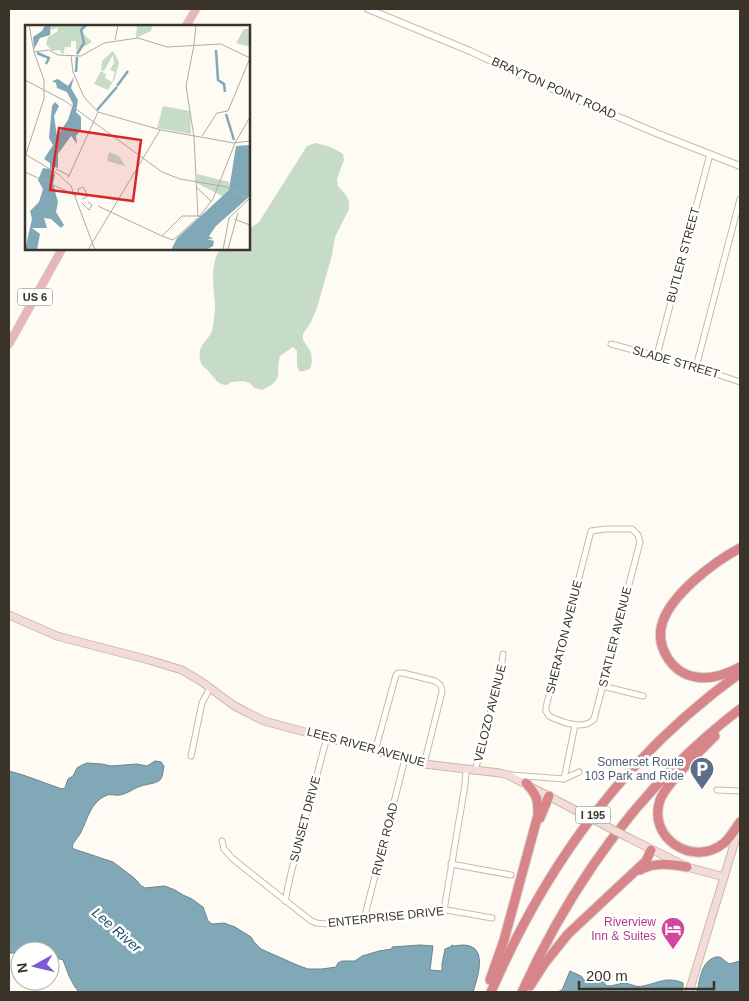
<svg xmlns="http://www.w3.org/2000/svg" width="749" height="1001" viewBox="0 0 749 1001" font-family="Helvetica,sans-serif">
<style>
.green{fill:#c7dcc7}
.water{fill:#81a8b7;stroke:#6c858c}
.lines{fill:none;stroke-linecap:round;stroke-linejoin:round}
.minor-casing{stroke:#cabc9c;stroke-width:7}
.tertiary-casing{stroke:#cabc9c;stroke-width:8}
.secondary-casing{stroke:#cabc9c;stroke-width:9}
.primary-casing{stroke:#d8d6d4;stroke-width:9}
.motorway-casing{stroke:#d8d6d4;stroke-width:11}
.minor{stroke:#fff;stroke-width:5}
.tertiary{stroke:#fff;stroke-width:6}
.secondary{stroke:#f3dadb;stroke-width:7}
.primary{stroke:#e7b6b8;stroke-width:8}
.motorway{stroke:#d78588;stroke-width:9}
.secondary-bridge-casing{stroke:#cabc9c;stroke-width:9;stroke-linecap:butt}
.secondary-bridge{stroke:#f3dadb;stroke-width:7}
.labels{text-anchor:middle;stroke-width:5;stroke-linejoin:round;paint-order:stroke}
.shield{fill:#fff;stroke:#757168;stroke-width:1}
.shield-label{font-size:11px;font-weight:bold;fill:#3a3428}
.street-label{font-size:12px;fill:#3a3428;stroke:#fff}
.service-label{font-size:12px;fill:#4e5e75;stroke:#fff;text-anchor:end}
.hotel-label{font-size:12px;fill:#b23c85;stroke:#fff;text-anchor:end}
.water-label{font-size:14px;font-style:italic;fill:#184d5e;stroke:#fff}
.inset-river{fill:none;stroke:#81a8b7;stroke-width:2.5}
.inset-road{fill:none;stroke:#b0aba2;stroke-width:1}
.view{fill:#d62828;fill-opacity:0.15;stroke:#d62828;stroke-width:2.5}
.inset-edge{fill:none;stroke:#3a3428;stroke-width:2.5}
</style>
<rect width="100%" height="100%" fill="#fefbf4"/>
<path class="green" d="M315,143C325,145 335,148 343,154L344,160L337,179L338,186L346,195L349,202V209L335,237L332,255L317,308L311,322L303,334V340L311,352L312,362L310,369L300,372L297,366V351L293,347L280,356C275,376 285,379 262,390L254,388L250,383L243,381L231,382L227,385C217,385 215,378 209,372C205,367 201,366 200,360C197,341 211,342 213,326C214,319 215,312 215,306C214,287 209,266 220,249H249V229L259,222L307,146Z"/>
<g class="water">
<path d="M155,761L161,762L164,766C163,770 163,777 160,780C155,784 147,784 141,786C134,788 127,794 120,795C115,796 110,793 105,796C90,803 87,821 80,834C77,839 73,842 72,847L74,849L113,862L133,877L138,882L140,885L145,888L165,886L175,890L183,895L192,899L203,907L208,921L212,924L224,923L235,927L251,937L254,942L261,949L297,965L308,969H322L336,967L338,963L342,961H355L362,956L379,951L392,949V947L420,945L433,946L430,970L442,971V964L445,949L450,947L452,945L454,946C489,939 480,971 473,992H79L75,987L69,976L63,960L50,956V951H20V953H9V771L23,775L62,789L65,788L68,779L73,776L77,768L82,765L87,763L102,764L111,766L137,764L147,766Z"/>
<path d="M716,957H720L729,964L740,961V992H697C700,979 701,961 716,957Z"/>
<path d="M570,971L581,976L585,981C593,963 600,979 607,986C613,986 618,984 623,983C630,983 636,988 643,986C658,983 667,976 683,983V986L682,992H557L562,990Z"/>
</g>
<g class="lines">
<defs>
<g id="minor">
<polyline points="611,344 696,367 740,382"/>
<polyline points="657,355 710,154"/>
<polyline points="696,367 740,199"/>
<path d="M606,529H632L638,535L640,542L594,719C584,731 561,722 549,716L546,711V707L591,531Z"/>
<polyline points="602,686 643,696"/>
<path d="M375,751L396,675L398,673H403L435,681C440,684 442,686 442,692L424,764"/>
<polyline points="191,756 202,703 210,688"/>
<polyline points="475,771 501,672 503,654"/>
<polyline points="511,775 564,779 579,772"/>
<polyline points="564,779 575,725"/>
<polyline points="717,790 740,791"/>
<polyline points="222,841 224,849 233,859 310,920 316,923 327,924 441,909 492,918"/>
<polyline points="451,864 511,875"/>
<polyline points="285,901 291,873 327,737"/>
<polyline points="444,910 465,785 466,770"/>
<polyline points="364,919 405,759"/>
</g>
<polyline id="tertiary" points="368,9 470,51 534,81 656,133 740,166"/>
<g id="secondary">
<polyline points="9,615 57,636 149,660 182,670 202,682 233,705 246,712 264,721 424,764 500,773 508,775 577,811"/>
<polyline points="629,838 687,867 724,877"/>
<polyline points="689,992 739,828"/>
</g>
<g id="primary">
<polyline points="186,26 196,9"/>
<polyline points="9,344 62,249"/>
</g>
<g id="motorway">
<path d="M740,548C714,562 673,593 663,621C654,645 671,673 696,677C711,680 727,674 740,667"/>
<path d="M715,736C701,750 667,782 660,800C647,838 693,868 724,843C730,838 735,829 740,822"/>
<polyline points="540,818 549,796"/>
<path d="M640,870C655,862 670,864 687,867"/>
<path d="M490,980L504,940L538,815C538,799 537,795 526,783"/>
<polyline points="530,986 544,964 568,934 646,861 651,850"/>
<path d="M491,992C547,863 625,756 740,673"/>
<path d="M522,992C573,880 642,784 740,709"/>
</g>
</defs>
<use href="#minor" class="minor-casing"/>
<use href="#tertiary" class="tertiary-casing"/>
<use href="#secondary" class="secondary-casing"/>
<use href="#primary" class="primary-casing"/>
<use href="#motorway" class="motorway-casing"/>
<use href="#minor" class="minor"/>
<use href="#tertiary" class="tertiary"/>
<use href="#secondary" class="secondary"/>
<use href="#primary" class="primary"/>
<use href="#motorway" class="motorway"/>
<defs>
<polyline id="secondary-bridge" points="577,811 629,838"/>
</defs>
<use href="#secondary-bridge" class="secondary-bridge-casing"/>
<use href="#secondary-bridge" class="secondary-bridge"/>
</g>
<defs>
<symbol id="parking-pin" viewBox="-11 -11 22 30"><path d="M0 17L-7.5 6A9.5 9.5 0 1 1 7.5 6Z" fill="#5c6f8a" stroke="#fff"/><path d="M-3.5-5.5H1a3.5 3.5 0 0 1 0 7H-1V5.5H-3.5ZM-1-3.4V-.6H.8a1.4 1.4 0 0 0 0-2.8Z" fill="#fff"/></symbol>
<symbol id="hotel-pin" viewBox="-11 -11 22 30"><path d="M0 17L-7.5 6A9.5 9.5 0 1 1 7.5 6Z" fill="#d1479c" stroke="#fff"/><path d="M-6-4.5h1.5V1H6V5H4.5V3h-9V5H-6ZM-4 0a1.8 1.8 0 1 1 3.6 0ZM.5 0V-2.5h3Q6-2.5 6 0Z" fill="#fff"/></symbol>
</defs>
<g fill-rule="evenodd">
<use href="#parking-pin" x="688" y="755" width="28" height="38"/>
<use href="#hotel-pin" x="659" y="915" width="28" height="38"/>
</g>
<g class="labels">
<g class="shield">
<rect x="17.5" y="288.5" width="35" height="17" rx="4"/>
<rect x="575.5" y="806.5" width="35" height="17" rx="4"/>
</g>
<g class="shield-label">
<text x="35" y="301">US 6</text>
<text x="593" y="819">I 195</text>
</g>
<g class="street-label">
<text transform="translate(554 88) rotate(24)" y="4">BRAYTON POINT ROAD</text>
<text transform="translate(683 255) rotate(-75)" y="4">BUTLER STREET</text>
<text transform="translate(676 362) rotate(16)" y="4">SLADE STREET</text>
<text transform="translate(564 637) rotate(-76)" y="4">SHERATON AVENUE</text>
<text transform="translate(615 637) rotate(-76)" y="4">STATLER AVENUE</text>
<text transform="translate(490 713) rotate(-76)" y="4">VELOZO AVENUE</text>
<text transform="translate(366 747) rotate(15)" y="4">LEES RIVER AVENUE</text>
<text transform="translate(305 819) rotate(-75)" y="4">SUNSET DRIVE</text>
<text transform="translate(385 839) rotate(-76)" y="4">RIVER ROAD</text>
<text transform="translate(386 917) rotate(-6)" y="4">ENTERPRISE DRIVE</text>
</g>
<g class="service-label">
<text x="684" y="766">Somerset Route<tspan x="684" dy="14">103 Park and Ride</tspan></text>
</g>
<g class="hotel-label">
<text x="656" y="926">Riverview<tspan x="656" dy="14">Inn &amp; Suites</tspan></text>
</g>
<g class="water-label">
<text transform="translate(117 930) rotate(41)" y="5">Lee River</text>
</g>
</g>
<g transform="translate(25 25)">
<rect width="225" height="225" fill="#fefbf4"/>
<path d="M28,0H58V8L67,17L51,26V16H46V22H40L38,30L35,25L27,26L21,19L23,12L33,6L32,2L28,5L26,3ZM112,0H127L126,6L111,13ZM219,4H225V22L211,18ZM88,26L94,37L90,53L83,65L69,59L76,46L81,49L80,53L87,57L90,47L85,45L89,38L88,30L79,46L76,45L77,36ZM138,81L165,86L166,109L132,103ZM84,127L94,131L100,141L82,136ZM172,149L204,157L205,165L197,171L191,168L172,158Z" fill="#c7dcc7"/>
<path d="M20,0H26L25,10L15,13L9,24L8,12L17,6ZM49,52L46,63L53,75L51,87L56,92V105L51,111L52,119L46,111L33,129V143L27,141L26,146L30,150L28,159L33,177L31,187L39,200L36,203L26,194L19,193L22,203H7L15,209L12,225H0L7,194L5,186L14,177L18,164L13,155L18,143L25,144V138L19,134L28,120L24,113L27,81L30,77L34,81L29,91L32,111L43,95L48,79L42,67L32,63L31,58L27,56L33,54L43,61ZM225,120V171L191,201L184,211L188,214H182L189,216L188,221L181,225H146L152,213L204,165L211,121Z" fill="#81a8b7"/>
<path class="inset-river" d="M191,25L193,55L199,59L200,67M12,28L24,33L21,39M52,29L59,18L56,5L61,0M51,47L52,32M92,61L103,46M72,85L92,62M201,89L209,115"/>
<path class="inset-road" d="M4,0L9,27M90,15L93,0M169,20L171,0M169,20L161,61L169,112L173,192M46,31L48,47L59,72L73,87L136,105L209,118L225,116M0,55L40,76L137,147L155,154L202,162L220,172M177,111L192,88L203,86L225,33M0,129L33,149L46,161L70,225M0,132L19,74V55L9,27L24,25L33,30L56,31L79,18L113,13L142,22L196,19L225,33M31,144L45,151M0,147L52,171M43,153L73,87M171,162L186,176M54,170L53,164L58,162L63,171L57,174M57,178L64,185L67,180L63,177M73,181L137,211L157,191H175M174,192L188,174L210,118L225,92M209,194L225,200M137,211L148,215L173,193M203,224L213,188M63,225L135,105M198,225L204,193L225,173"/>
<path class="view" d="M34,103L116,115L108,176L25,165Z"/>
<rect width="225" height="225" class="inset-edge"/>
</g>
<rect width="749" height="1001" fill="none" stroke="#3a3428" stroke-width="20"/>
<g transform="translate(35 966) rotate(262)"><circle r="24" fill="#ffffff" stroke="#b0aea9"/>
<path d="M0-4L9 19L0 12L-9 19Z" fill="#805ad4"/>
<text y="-8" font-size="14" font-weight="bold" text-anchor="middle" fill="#3a3428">N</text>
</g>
<path d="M579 981v8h135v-8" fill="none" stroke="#3a3428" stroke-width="2.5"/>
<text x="586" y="981" font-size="15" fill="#3a3428" stroke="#ffffff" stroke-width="4" paint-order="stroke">200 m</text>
</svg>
